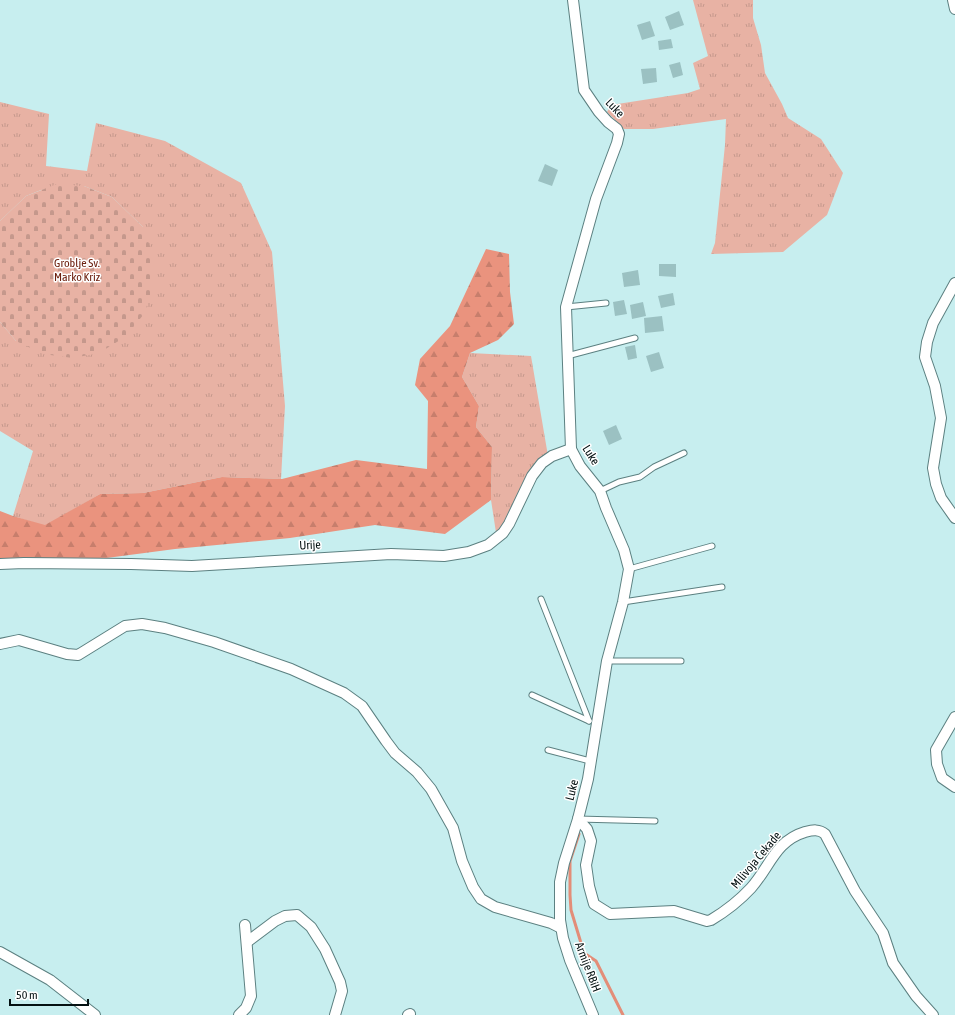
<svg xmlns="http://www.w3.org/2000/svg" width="955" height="1015" viewBox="0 0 955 1015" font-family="'Asap Condensed',sans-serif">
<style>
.grass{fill:url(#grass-tufts)}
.forest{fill:url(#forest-firs)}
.cemetery{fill:url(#cemetery-stones)}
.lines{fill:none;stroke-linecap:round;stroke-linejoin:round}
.stream{stroke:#e38d78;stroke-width:3}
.building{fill:#9bc1c2}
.lane-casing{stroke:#5c8081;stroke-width:7}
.street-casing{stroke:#5c8081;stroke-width:12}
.lane{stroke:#fff;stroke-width:5}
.street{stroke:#fff;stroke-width:10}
.labels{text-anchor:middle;stroke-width:3;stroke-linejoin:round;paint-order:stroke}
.street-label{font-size:12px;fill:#041112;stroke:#fff}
.park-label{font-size:12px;fill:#6d200f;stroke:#fff}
</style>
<defs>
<pattern id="grass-tufts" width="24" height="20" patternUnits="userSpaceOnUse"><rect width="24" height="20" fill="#e8b2a4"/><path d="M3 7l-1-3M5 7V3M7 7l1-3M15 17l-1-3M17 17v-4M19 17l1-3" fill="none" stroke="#c5988c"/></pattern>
<pattern id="forest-firs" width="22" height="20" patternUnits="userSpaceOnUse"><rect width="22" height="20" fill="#ea937e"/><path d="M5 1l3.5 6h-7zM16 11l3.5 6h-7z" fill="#c77e6c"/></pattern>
<pattern id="cemetery-stones" width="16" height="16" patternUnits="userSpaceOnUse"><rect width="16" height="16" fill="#e8b2a4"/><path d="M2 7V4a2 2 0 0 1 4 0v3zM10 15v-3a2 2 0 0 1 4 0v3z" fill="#c5988c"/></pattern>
</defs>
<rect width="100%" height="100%" fill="#c7eeef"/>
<g class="grass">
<polygon points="693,0 753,0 753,18 761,45 765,73 782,104 788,118 821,139 843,173 827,215 783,252 711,254 715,243 725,145 726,119 653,129 624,129 607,112 611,105 688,93 700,89 693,63 708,56"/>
<polygon points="0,102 49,114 46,166 87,171 96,123 165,141 241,183 272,252 285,406 281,479 222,477 143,493 100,494 45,526 13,516 33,451 0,431 0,322 16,341 143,227 112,197 84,186 41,190 26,196 0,221"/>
<polygon points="470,353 531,356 548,456 497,539 491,500 492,447 476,427 479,406 462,377"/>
</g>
<polygon class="forest" points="486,249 509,254 510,292 514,324 498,340 470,353 462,377 479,406 476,427 492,447 491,500 445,534 375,525 290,538 175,549 38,567 0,563 0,511 13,516 45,525 100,494 143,493 222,477 282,479 356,460 427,469 428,401 415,385 420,359 450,326"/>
<polygon class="cemetery" points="57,184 84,186 112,197 143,227 153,255 154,285 144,314 125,337 99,353 73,358 43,354 16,341 0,322 0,221 26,196"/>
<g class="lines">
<polyline class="stream" points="579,834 570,861 570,895 571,910 584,953 596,961 623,1015"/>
</g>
<g class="building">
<polygon points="679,11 684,25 670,30 665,17"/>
<polygon points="650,21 655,36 642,40 637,25"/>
<polygon points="671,39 673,48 659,50 658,41"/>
<polygon points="680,62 683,75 673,78 669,65"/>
<polygon points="656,68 657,82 643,84 641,69"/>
<polygon points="545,164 558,170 552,186 538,181"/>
<polygon points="659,264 676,264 676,277 659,276"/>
<polygon points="638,270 640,285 624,287 622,273"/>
<polygon points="673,293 675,305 661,308 658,296"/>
<polygon points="624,300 627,314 615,316 613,302"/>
<polygon points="643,302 646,316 632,319 630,305"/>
<polygon points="662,316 664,331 645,333 644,318"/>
<polygon points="635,345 637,358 628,360 625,347"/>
<polygon points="659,352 664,368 651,372 646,356"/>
<polygon points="616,425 622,439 609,445 603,431"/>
</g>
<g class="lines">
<defs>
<g id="lane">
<polyline points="566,307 606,303"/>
<polyline points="567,356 635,338"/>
<polyline points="600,491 619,482 640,477 654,467 684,453"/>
<polyline points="629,569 712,546"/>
<polyline points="541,599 589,721"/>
<polyline points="623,602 722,587"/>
<polyline points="607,661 681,661"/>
<polyline points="532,695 589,721"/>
<polyline points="548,750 590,761"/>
<polyline points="578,819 655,821"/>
</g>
<g id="street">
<polyline points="573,0 584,90 599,112 608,122 617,129 619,134 617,143 596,199 566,307 571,449 580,466 600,491 606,508 624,550 629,569 623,602 607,661 588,779 578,819 564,863 560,882 560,920 563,938 570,960 593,1015"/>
<polyline points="953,0 955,9"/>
<polyline points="955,283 933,323 927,342 925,357 935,386 941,418 933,468 936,484 941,498 955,518"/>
<polyline points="0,564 24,563 131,564 192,566 391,554 444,556 469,552 488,545 503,533 509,524 532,476 542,463 552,456 571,449"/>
<polyline points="0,644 19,640 67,654 78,655 125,626 142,624 165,628 214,642 291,669 344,693 362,706 386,741 395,753 417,772 431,789 453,828 462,861 473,887 481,899 495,907 551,923 561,928"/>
<polyline points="955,717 936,750 937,764 942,778 955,787"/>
<path d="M578,819L587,829L591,841L586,865L589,886L594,904L610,914L674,911L707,921L711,920C726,911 739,901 751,888C770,867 775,841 805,832C813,830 819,829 825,834L855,891L883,933L893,963L916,996L933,1015"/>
<polyline points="247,942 275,921 285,916 297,915 311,927 325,949 340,982 342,991 335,1015"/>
<polyline points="0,952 50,980 95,1015"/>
<polyline points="239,1015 246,1008 251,996 245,925"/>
<polyline points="408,1015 410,1014"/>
</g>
</defs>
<use href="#lane" class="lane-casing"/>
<use href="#street" class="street-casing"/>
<use href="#lane" class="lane"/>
<use href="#street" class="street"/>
</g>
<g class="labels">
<g class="street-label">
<text transform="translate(615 108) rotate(46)" y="4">Luke</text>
<text transform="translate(591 455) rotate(58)" y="4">Luke</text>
<text transform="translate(310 545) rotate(-3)" y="4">Urije</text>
<text transform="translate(572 790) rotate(-76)" y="4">Luke</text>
<text transform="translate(756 860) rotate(-50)" y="4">Milivoja Čekade</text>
<text transform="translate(588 967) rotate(69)" y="4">Armije RBiH</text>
</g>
<g class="park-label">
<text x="77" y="267">Groblje Sv.<tspan x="77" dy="14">Marko Kriz</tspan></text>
</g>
</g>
<path d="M10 999v6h78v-6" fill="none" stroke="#041112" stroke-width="2"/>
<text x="16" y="999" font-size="12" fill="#041112" stroke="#ffffff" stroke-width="3" paint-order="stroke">50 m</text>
</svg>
